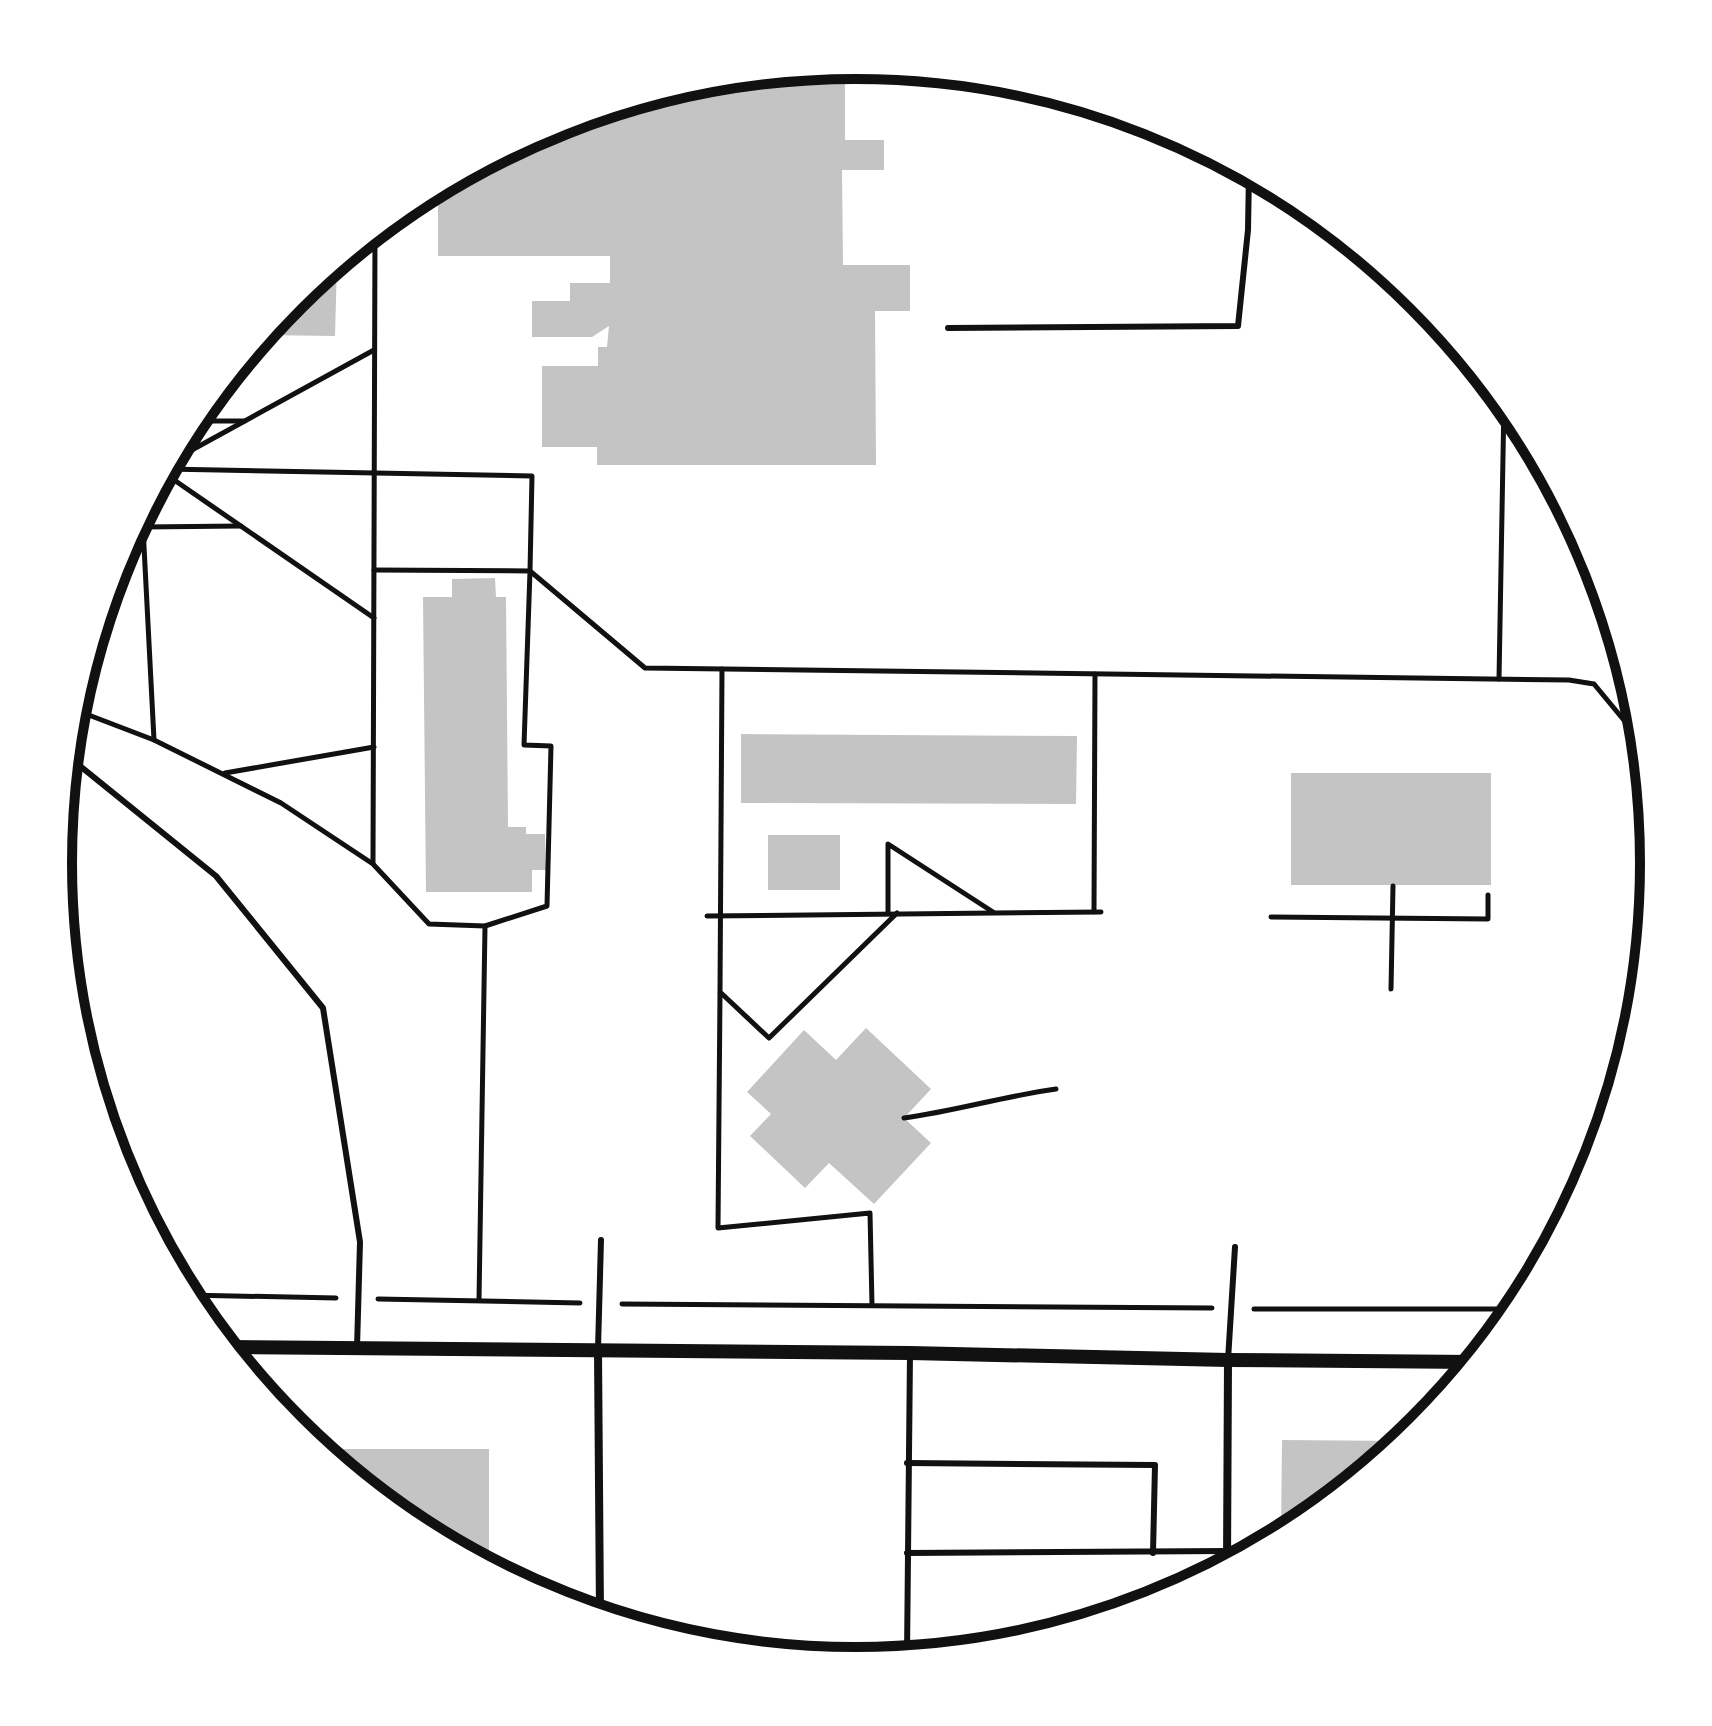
<svg xmlns="http://www.w3.org/2000/svg" width="1712" height="1726" viewBox="0 0 1712 1726" font-family="Overpass,sans-serif">
<style>
.building{fill:#c4c4c4}
.lines{fill:none;stroke-linecap:round;stroke-linejoin:round}
.path{stroke:#111;stroke-width:5}
.service{stroke:#111;stroke-width:6}
.minor{stroke:#111;stroke-width:8}
.tertiary{stroke:#111;stroke-width:14}
.rim{fill:none;stroke:#111;stroke-width:10}
</style>
<rect width="100%" height="100%" fill="#fff"/>
<g class="building">
<polygon points="845,66 845,140 884,140 884,170 842,170 843,265 910,265 910,311 875,311 876,465 597,465 597,447 542,447 542,366 598,366 598,347 607,347 609,326 592,337 532,337 532,301 570,301 570,283 610,283 610,256 438,256 438,186 551,126 701,80"/>
<polygon points="337,262 335,336 262,335 292,298"/>
<polygon points="495,578 496,597 506,597 508,827 526,827 526,834 545,834 546,870 532,870 532,892 426,892 423,597 452,597 452,579"/>
<polygon points="741,734 1077,736 1076,804 741,803"/>
<rect x="1291" y="773" width="200" height="112"/>
<rect x="768" y="835" width="72" height="55"/>
<polygon points="866,1028 931,1089 904,1118 931,1143 874,1204 829,1163 805,1188 750,1136 771,1114 747,1092 804,1030 836,1060"/>
<polygon points="1282,1440 1403,1441 1299,1527 1281,1536"/>
<polygon points="319,1449 489,1449 489,1565 484,1565 412,1526"/>
</g>
<g class="lines">
<g class="path">
<polyline points="192,421 244,421"/>
<polyline points="170,462 374,350"/>
<polyline points="166,469 532,476 530,571 645,668 1569,680 1594,684 1642,742"/>
<polyline points="164,473 374,618"/>
<polyline points="143,527 154,740"/>
<polyline points="133,531 143,527 241,526"/>
<polyline points="374,570 530,571 524,745 551,746 547,906 485,926"/>
<polyline points="722,669 720,992 769,1038 897,913"/>
<polyline points="1499,679 1504,401"/>
<polyline points="73,709 154,740 281,803 373,864 429,924 485,926 479,1300"/>
<polyline points="225,773 374,747"/>
<polyline points="373,863 375,231"/>
<polyline points="1094,912 1095,674"/>
<polyline points="888,913 888,844 993,912"/>
<polyline points="707,916 1101,912"/>
<polyline points="1271,917 1488,919 1488,895"/>
<polyline points="1391,989 1393,886"/>
<polyline points="720,993 718,1228 870,1213 872,1305"/>
<path d="M904,1118C955,1111 1005,1096 1056,1089"/>
<polyline points="187,1295 336,1298"/>
<polyline points="378,1299 580,1303"/>
<polyline points="622,1304 1212,1308"/>
<polyline points="1254,1309 1517,1309"/>
</g>
<g class="service">
<polyline points="948,328 1238,326 1248,230 1249,173"/>
<polyline points="68,760 75,762 216,876 323,1008 360,1242 357,1348"/>
<polyline points="598,1349 601,1240"/>
<polyline points="1228,1360 1235,1247"/>
<polyline points="907,1463 1155,1465 1153,1553"/>
<polyline points="907,1553 1228,1551"/>
<polyline points="907,1656 910,1353"/>
</g>
<g class="minor">
<polyline points="598,1351 600,1615"/>
<polyline points="1227,1565 1228,1360"/>
</g>
<polyline class="tertiary" points="226,1347 910,1353 1228,1360 1474,1362"/>
</g>
<path d="M0 0H1712V1726H0ZM72 863a784 784 0 1 1 1568 0a784 784 0 1 1-1568 0Z" fill="#fff" fill-rule="evenodd"/>
<path class="rim" d="M72 863a784 784 0 1 1 1568 0a784 784 0 1 1-1568 0Z"/>
</svg>
